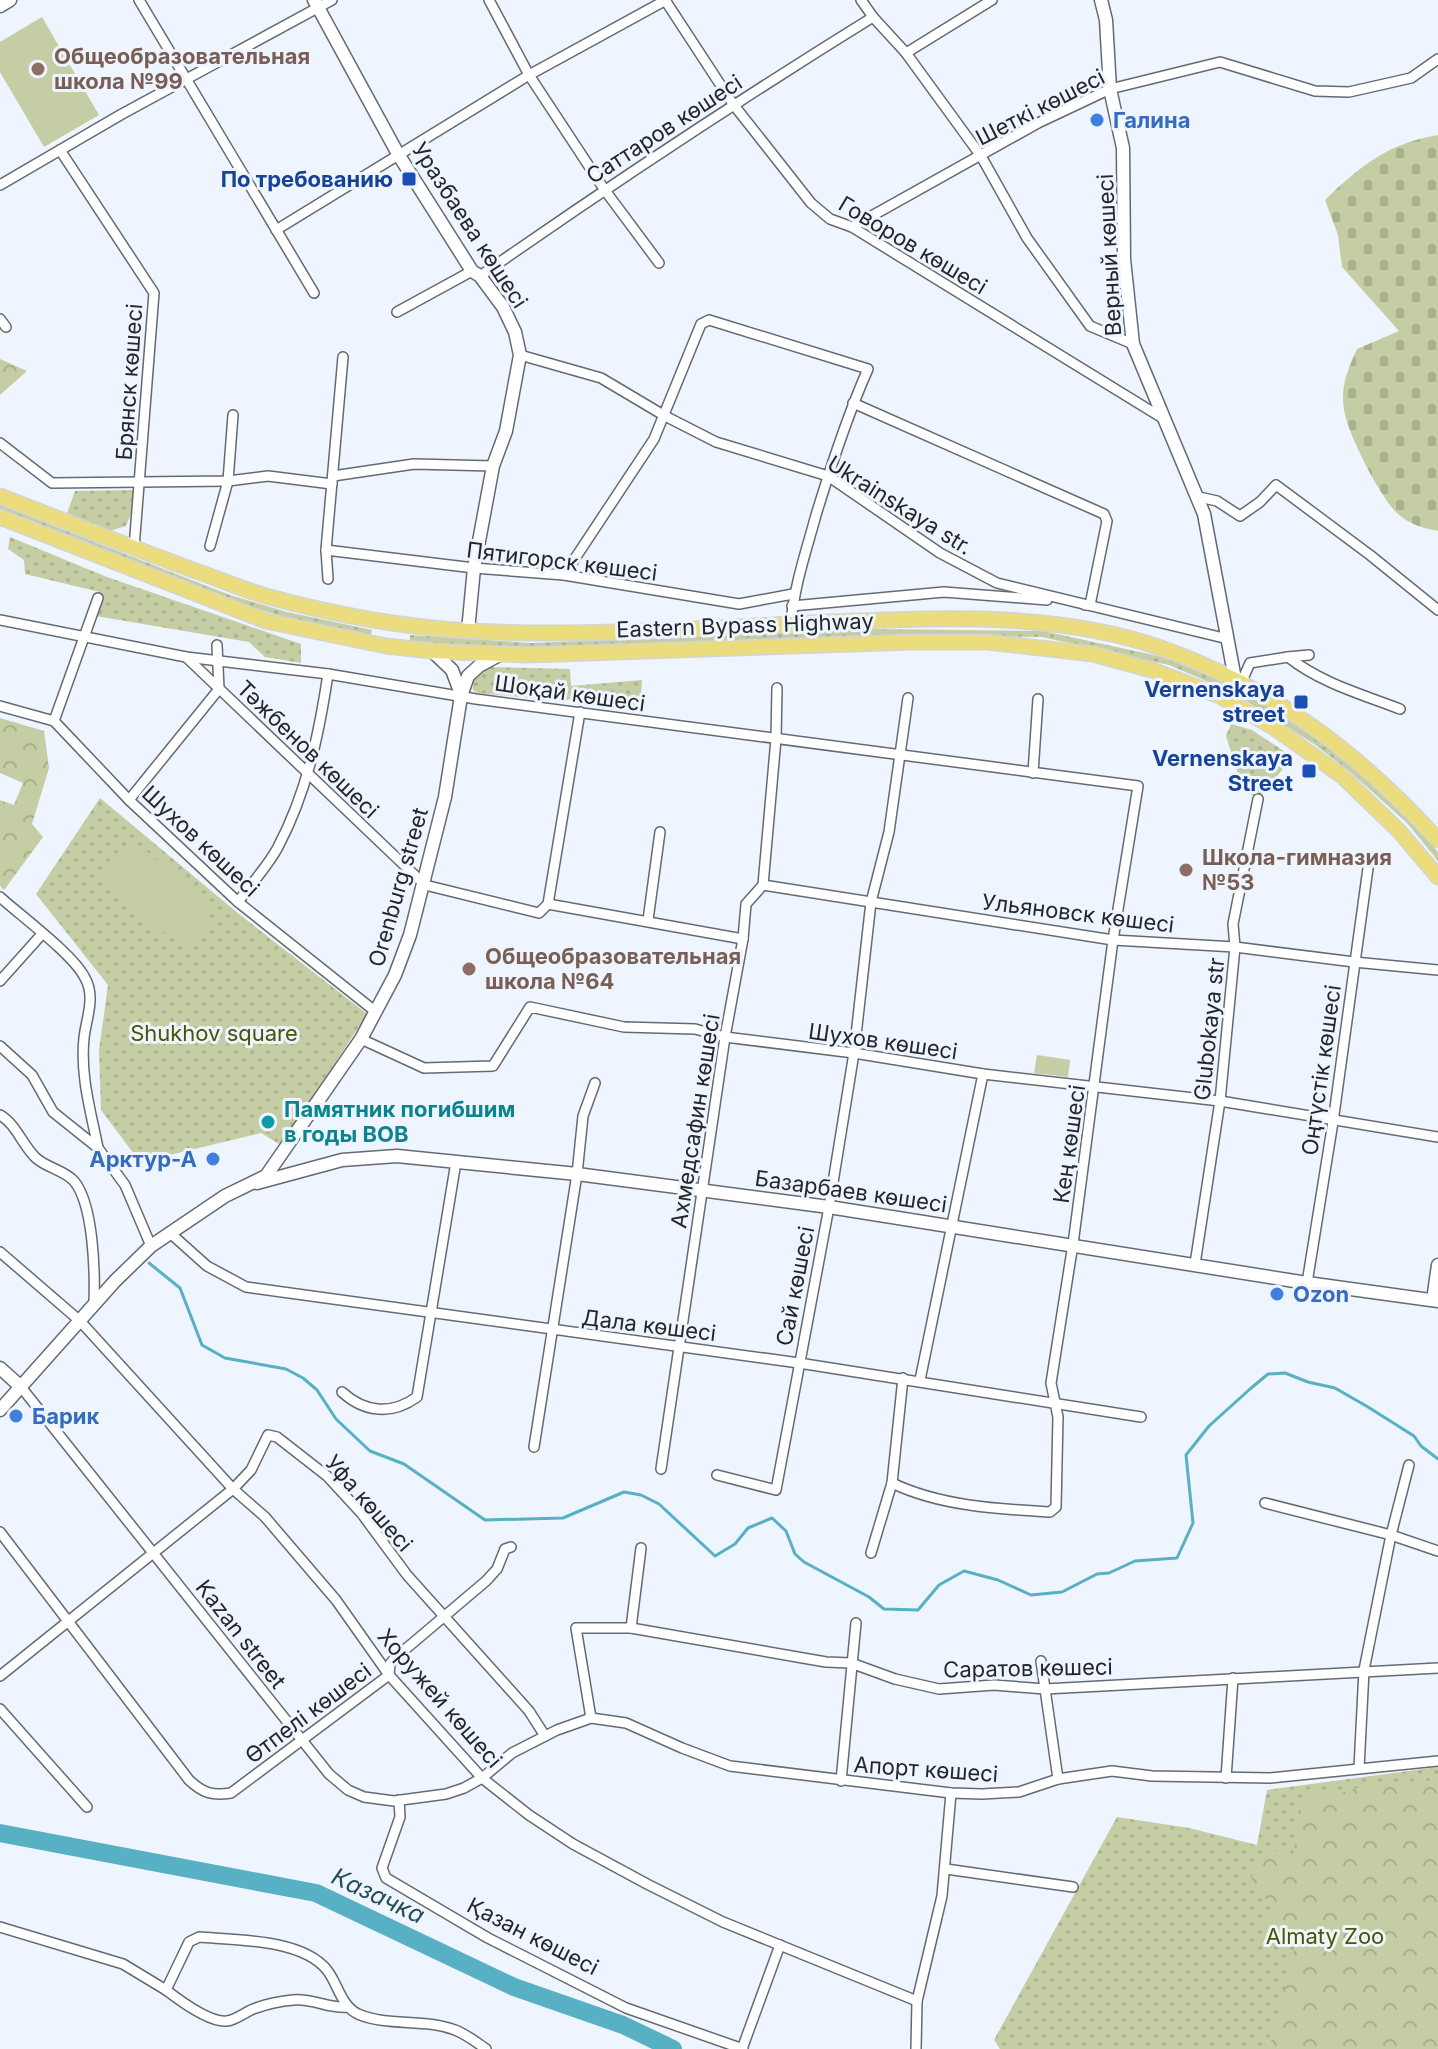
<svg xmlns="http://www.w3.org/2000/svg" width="1438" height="2049" viewBox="0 0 1438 2049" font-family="Inter,sans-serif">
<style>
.grass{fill:url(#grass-dots)}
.forest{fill:url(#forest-crowns)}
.cemetery{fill:url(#cemetery-stones)}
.pitch{fill:#c4cda3}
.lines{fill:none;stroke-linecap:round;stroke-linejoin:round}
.stream{stroke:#57b0c3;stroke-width:3}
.river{stroke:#57b0c3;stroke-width:18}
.street-casing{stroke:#656a72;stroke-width:12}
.secondary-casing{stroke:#656a72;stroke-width:15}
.primary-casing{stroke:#d3d4d4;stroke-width:17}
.street{stroke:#fff;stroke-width:9}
.secondary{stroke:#fff;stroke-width:12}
.primary{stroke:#ebdc7d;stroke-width:14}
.education-dot{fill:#8d6e63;stroke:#eef5fe;stroke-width:3}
.shop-dot{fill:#3f7fe0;stroke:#eef5fe;stroke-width:3}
.transit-dot{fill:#1a4fb4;stroke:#eef5fe;stroke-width:3}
.culture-dot{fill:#0f9aa8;stroke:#eef5fe;stroke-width:3}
.labels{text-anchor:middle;stroke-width:6;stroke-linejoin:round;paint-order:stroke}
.education-label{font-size:22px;font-weight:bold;fill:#785e54;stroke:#eef5fe;text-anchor:start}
.street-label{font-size:22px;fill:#24262a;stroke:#eef5fe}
.shop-label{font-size:22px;font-weight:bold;fill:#366cbe;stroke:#eef5fe;text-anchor:start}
.transit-label{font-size:22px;font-weight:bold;fill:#164399;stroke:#eef5fe;text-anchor:end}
.park-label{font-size:22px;fill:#4a5405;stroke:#eef5fe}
.culture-label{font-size:22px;font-weight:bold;fill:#0d838f;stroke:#eef5fe;text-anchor:start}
.water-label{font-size:24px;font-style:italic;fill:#244d56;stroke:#eef5fe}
</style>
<defs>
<pattern id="grass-dots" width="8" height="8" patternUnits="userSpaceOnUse" patternTransform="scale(2)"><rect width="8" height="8" fill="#c4cda3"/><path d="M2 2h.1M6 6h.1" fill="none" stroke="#a8b08c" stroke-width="1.8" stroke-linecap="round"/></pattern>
<pattern id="forest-crowns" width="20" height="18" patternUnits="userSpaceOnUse" patternTransform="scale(2)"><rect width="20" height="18" fill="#c4cda3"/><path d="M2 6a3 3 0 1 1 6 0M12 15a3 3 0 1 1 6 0" fill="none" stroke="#a8b08c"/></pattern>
<pattern id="cemetery-stones" width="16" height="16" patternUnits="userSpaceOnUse" patternTransform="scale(2)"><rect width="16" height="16" fill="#c4cda3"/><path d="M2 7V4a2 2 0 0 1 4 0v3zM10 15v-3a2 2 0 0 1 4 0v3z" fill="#a8b08c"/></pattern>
</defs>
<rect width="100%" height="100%" fill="#eef5fe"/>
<g class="grass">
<polygon points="135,490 133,509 126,526 109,531 67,513 75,491"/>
<polygon points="0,505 230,595 287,612 372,630 371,635 284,617 229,600 0,511"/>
<polygon points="10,537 107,577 301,644 301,663 265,657 249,642 96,616 100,592 25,574 24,560 8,549"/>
<polygon points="877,629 1043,631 1172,659 1236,686 1318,739 1352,765 1412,821 1438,852 1438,861 1408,824 1348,770 1314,744 1232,692 1169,665 1042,637 877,636 532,649 410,642 410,635 532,643"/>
<path d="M486,667L570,669L571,686L642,680L640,710L616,707L585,694L564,701L478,693L473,690C472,678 475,673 486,667Z"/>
<polygon points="1231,724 1252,730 1293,757 1258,799 1243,789 1226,736"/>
<polygon points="100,798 239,914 367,1014 304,1111 279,1144 261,1133 140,1162 101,1110 99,1050 108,985 36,894"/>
<polygon points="1438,1767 1438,2049 1000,2049 994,2040 1117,1817 1189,1828 1257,1845 1267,1790"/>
</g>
<g class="forest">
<polygon points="0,359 27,371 0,395"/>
<polygon points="0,718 44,731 49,768 32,824 43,837 4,890 0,886 0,800 14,805 23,783 0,773"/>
<path d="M1438,1780V2049H1269L1296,1942C1283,1935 1266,1934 1255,1925V1921L1271,1912L1275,1902L1257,1895L1250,1886L1254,1867L1265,1849L1293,1854L1304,1794H1337L1367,1785Z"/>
</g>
<path class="cemetery" d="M1438,135V531C1421,528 1406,523 1394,510C1378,492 1347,433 1344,409C1340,387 1348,369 1357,349L1399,331L1342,267L1338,235L1325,200C1360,166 1389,143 1438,135Z"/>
<g class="pitch">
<polygon points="42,17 99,115 44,147 0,72 0,42"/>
<path d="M140,846C151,855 202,895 206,903C216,922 200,934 186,943L169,937L111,890L106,877L110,859L123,847Z"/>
<polygon points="1037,1055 1070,1060 1068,1077 1034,1073"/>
</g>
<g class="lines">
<polyline class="stream" points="149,1263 180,1288 202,1345 225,1358 286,1369 303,1378 317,1390 336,1419 370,1451 404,1464 485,1520 563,1518 624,1492 641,1495 659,1504 715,1556 735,1544 748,1528 772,1518 786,1531 795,1554 804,1562 869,1597 884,1609 918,1610 939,1585 964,1571 998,1580 1031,1595 1062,1592 1097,1574 1109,1573 1135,1561 1177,1558 1193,1523 1186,1455 1209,1426 1250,1389 1268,1374 1285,1373 1308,1382 1335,1388 1368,1407 1414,1436 1421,1446 1438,1459"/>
<polyline class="river" points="0,1833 316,1893 514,1987 623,2025 673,2049"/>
<defs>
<g id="street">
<polyline points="139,0 314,293"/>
<polyline points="489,0 529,75 604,189 659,263"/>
<polyline points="665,0 733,104 811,203 830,219 852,227 1164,419"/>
<polyline points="861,0 873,17 906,53 981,156 1027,238 1090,326 1133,344"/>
<polyline points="906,53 992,0"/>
<polyline points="60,150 154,293 134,548"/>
<polyline points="0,185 122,114 332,0"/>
<polyline points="852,227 1038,123 1110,89 1220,62 1315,91 1349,92 1411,78 1438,59"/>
<polyline points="276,230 529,75 666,0"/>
<path d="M480,276C609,186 739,100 873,17"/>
<polyline points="397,312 472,271"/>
<polyline points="0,319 6,327"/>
<polyline points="520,355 601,378 665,416 716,442 828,476 940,553 997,583 1228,639"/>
<polyline points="853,403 1104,514 1107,521 1090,605 1085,605"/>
<polyline points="0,443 52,483 228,481 268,476 332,484"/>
<polyline points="333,476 414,464 493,466"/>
<polyline points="1199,497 1217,501 1240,516 1260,502 1276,485 1370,555 1438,610"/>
<polyline points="210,546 228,481 233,415"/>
<polyline points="326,550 474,568 564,575 739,604 793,594"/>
<path d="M564,575L654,439L701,324L709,320L868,369C847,416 831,466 816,515C806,552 794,586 791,624"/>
<polyline points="328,579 326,550 343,357"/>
<polyline points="792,606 944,592 1047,600"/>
<path d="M0,620L186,657L328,674L476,699L1138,786L1113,940L1073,1244L1051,1383L1058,1417L1056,1507L1050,1512C997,1509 940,1506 892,1483"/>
<polyline points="186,657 425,885 539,913 548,904 580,712"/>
<polyline points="1288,657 1309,655"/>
<path d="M1241,683L1250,663L1288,657C1321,683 1361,694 1400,709"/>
<polyline points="0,706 54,721 129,800 238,902 376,1012"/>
<polyline points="54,721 98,598"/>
<polyline points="1033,773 1038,699"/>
<polyline points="129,800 219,689 217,645"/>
<polyline points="763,885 1113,940 1235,947 1354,962 1438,970"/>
<path d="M0,897C21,916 74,955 85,978C96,997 86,1019 84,1038C80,1076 91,1112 98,1148"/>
<path d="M238,902C251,884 268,866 278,847C307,792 319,734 328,674"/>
<polyline points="548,904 743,939"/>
<polyline points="648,920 660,832"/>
<polyline points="0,981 42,934"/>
<polyline points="361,1039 424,1068 493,1066 530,1007 624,1027 695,1029 725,1037 854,1053 983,1074 1220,1101 1438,1137"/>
<polyline points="0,1046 32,1075 53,1112 98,1148 125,1185 151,1246"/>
<path d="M0,1115C17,1125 22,1145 36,1158C47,1168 64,1170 74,1181C94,1205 95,1274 94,1304"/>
<polyline points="169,1232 207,1266 246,1287 799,1363 1141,1417"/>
<polyline points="0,1252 80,1321 233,1489 265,1517 336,1600 389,1675 482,1778 529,1815 573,1844 647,1884 723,1922 917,2001"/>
<polyline points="1195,1264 1220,1101 1235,947 1233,924 1258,799"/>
<polyline points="1307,1283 1333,1122 1369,861"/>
<polyline points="920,1380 983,1074"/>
<polyline points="21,1387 329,1774 348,1790 364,1797 394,1801 446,1794 464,1788 482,1778 512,1753 557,1730 591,1718 626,1723 682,1748 730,1766 951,1793 982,1794 1019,1792 1058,1779 1112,1771 1152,1776 1270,1778 1438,1761"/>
<path d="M342,1392C365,1413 392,1415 417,1397L456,1162"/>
<polyline points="534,1447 577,1174 583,1116 595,1083"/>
<polyline points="661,1469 725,1037 743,939 746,904 763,885 776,739 777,688"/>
<polyline points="717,1475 776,1490 829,1207 854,1053 871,902 889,832 908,698"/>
<polyline points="1265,1503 1391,1535 1438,1551"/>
<path d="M0,1532L189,1780C203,1793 212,1796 231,1793L389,1675L390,1664L395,1658L486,1581L497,1569L505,1549L511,1547"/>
<polyline points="871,1553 892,1483 903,1378"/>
<polyline points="631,1628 641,1548"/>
<polyline points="1041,1661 1058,1779"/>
<polyline points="0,1676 233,1489 251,1470 268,1435 277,1437 327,1476 362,1514 407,1575 529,1711 545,1736"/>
<polyline points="0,1709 87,1807"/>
<polyline points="591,1718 576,1628 631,1628 826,1662 851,1663 895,1679 939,1689 994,1685 1045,1689 1438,1668"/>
<polyline points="1359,1768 1364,1670 1391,1535 1409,1465"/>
<polyline points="1226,1778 1233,1678"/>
<polyline points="841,1781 856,1623"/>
<polyline points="399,1800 400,1817 382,1868 386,1878 488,1938 626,2008 743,2049"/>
<polyline points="946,1869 1073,1887"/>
<path d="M0,1927L123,1964L166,1990L189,1942L199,1937C236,1940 302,1939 327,1970C338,1984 341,2006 358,2014C388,2027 424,2018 455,2030C466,2034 476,2042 486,2049"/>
<path d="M166,1990C179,2000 210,2023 227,2021C237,2020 246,2011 256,2008C267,2004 281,2001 293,2000C313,1998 329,2009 348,2007"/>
<polyline points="742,2049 780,1945"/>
<polyline points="916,2049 917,2001 942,1896 951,1793"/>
</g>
<g id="secondary">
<polyline points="314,0 398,154 472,271 480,276 503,307 515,332 520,355 506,431 493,466 474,568 468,631"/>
<polyline points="1101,0 1106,20 1110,89 1123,148 1124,259 1133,344 1204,514 1235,679"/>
<polyline points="0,6 10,0"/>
<polyline points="432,651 452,670 461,694"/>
<polyline points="257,1183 342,1160 397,1156 577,1174 829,1207 1307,1283 1438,1301"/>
<polyline points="1433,1300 1438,1265"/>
<polyline points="0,1368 21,1387"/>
<polyline points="0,1410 115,1281 151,1246 225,1196 266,1176 361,1039 395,975 410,935 445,797 461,696 468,676 479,666 501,654"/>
</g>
<g id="primary">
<path d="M0,496C64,521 128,546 193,570C217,578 241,589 266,596C331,614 402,627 469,631C589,637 710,628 830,622C940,618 1058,611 1164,649C1275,689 1360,754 1438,840"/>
<polyline points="0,517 266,621 386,646 432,651 527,655 913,642 987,642 1093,654 1155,671 1220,696 1276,729 1342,776 1400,832 1438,877"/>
</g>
</defs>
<use href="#street" class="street-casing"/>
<use href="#secondary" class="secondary-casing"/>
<use href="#primary" class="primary-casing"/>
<use href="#street" class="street"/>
<use href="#secondary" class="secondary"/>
<use href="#primary" class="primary"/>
</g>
<g class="education-dot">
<circle cx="38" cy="69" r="8"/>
<circle cx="1186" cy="870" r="8"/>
<circle cx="469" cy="969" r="8"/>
</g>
<g class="shop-dot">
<circle cx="1097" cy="120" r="8"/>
<circle cx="213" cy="1159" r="8"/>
<circle cx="1277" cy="1294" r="8"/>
<circle cx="16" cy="1416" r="8"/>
</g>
<g class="transit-dot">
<rect x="401" y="171" width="16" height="16" rx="4"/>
<rect x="1293" y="694" width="16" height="16" rx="4"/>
<rect x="1301" y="763" width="16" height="16" rx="4"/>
</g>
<circle class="culture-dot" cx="268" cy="1122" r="8"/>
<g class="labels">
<g class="education-label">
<text x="54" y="64">Общеобразовательная<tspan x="54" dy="25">школа №99</tspan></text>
<text x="1202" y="865">Школа-гимназия<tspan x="1202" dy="25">№53</tspan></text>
<text x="485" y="964">Общеобразовательная<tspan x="485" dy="25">школа №64</tspan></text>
</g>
<g class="street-label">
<text transform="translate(1040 107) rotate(-27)" y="8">Шеткі көшесі</text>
<text transform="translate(664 129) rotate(-33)" y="8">Саттаров көшесі</text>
<text transform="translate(470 225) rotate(57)" y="8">Уразбаева көшесі</text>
<text transform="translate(913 245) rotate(31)" y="8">Говоров көшесі</text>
<text transform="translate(1109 255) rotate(-93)" y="8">Верный көшесі</text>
<text transform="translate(129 382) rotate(-86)" y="8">Брянск көшесі</text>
<text transform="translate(900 505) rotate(32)" y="8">Ukrainskaya str.</text>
<text transform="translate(562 561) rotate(7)" y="8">Пятигорск көшесі</text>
<text transform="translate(745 625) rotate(-2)" y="8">Eastern Bypass Highway</text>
<text transform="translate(570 693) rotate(8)" y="8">Шоқай көшесі</text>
<text transform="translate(308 749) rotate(44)" y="8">Тәжбенов көшесі</text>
<text transform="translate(201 841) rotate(43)" y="8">Шухов көшесі</text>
<text transform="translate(398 887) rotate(-74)" y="8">Orenburg street</text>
<text transform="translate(1078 913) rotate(7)" y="8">Ульяновск көшесі</text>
<text transform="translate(1209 1029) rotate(-84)" y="8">Glubokaya str</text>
<text transform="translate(883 1041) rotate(8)" y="8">Шухов көшесі</text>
<text transform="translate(1321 1070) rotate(-82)" y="8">Оңтүстік көшесі</text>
<text transform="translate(695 1121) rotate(-81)" y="8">Ахмедсафин көшесі</text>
<text transform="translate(1069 1144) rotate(-82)" y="8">Кең көшесі</text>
<text transform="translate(851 1191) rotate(8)" y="8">Базарбаев көшесі</text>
<text transform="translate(795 1286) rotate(-79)" y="8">Сай көшесі</text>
<text transform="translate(649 1325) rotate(7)" y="8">Дала көшесі</text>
<text transform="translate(369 1503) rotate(49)" y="8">Уфа көшесі</text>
<text transform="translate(241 1634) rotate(52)" y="8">Kazan street</text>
<text transform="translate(1028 1668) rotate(-1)" y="8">Саратов көшесі</text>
<text transform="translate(440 1698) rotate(49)" y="8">Хоружей көшесі</text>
<text transform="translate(308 1713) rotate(-37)" y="8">Өтпелі көшесі</text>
<text transform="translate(926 1769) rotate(4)" y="8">Апорт көшесі</text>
<text transform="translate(533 1936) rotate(27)" y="8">Қазан көшесі</text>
</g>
<g class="shop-label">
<text x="1113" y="128">Галина</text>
<text x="197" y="1167" text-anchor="end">Арктур-А</text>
<text x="1293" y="1302">Ozon</text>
<text x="32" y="1424">Барик</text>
</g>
<g class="transit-label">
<text x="393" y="187">По требованию</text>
<text x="1285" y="697">Vernenskaya<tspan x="1285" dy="25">street</tspan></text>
<text x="1293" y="766">Vernenskaya<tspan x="1293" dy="25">Street</tspan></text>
</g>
<g class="park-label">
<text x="214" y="1041">Shukhov square</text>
<text x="1325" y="1944">Almaty Zoo</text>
</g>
<g class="culture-label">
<text x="284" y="1117">Памятник погибшим<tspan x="284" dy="25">в годы ВОВ</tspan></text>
</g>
<g class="water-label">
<text transform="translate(378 1896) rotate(25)" y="8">Казачка</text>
</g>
</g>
</svg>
